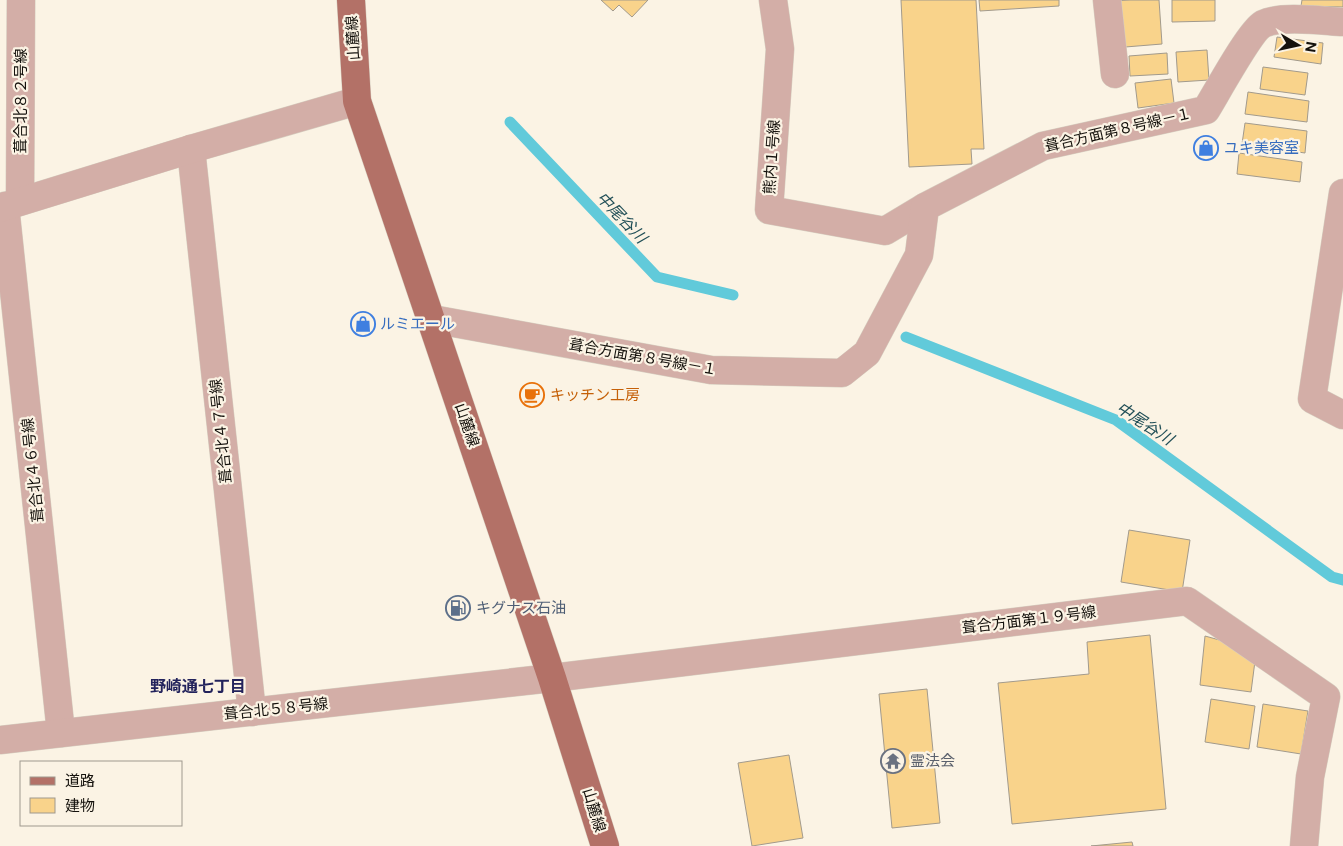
<svg xmlns="http://www.w3.org/2000/svg" width="1343" height="846" viewBox="0 0 1343 846" font-family="'Public Sans','Noto Sans JP',sans-serif">
<style>
.lines{fill:none;stroke-linecap:round;stroke-linejoin:round}
.stream{stroke:#61cada;stroke-width:11}
.building{fill:#f9d38b;stroke:#a29a8c}
.minor-casing{stroke:#d6cfc1;stroke-width:29}
.major-casing{stroke:#d6cfc1;stroke-width:29}
.minor{stroke:#d3aea7;stroke-width:28}
.major{stroke:#b37167;stroke-width:28}
.labels{text-anchor:middle;stroke-width:4.5;stroke-linejoin:round;paint-order:stroke}
.street-label{font-size:15px;fill:#14110c;stroke:#fbf3e4}
.shop-label{font-size:15px;fill:#366cbe;stroke:#fbf3e4;text-anchor:start}
.food-label{font-size:15px;fill:#c56008;stroke:#fbf3e4;text-anchor:start}
.service-label{font-size:15px;fill:#4e5e75;stroke:#fbf3e4;text-anchor:start}
.worship-label{font-size:15px;fill:#5b616d;stroke:#fbf3e4;text-anchor:start}
.water-label{font-size:16px;font-style:italic;fill:#214f57;stroke:#fbf3e4}
.neighbourhood-label{font-size:16px;font-weight:bold;fill:#22225b;stroke:#fbf3e4}
</style>
<rect width="100%" height="100%" fill="#fbf3e4"/>
<g class="lines">
<g class="stream">
<polyline points="510,122 657,277 733,295"/>
<polyline points="906,337 1116,420 1332,577 1343,580"/>
</g>
</g>
<g class="building">
<polygon points="601,0 648,0 632,17 619,5 613,11"/>
<polygon points="901,0 976,0 984,149 971,149 972,164 909,167"/>
<polygon points="979,0 1059,0 1059,6 980,11"/>
<polygon points="1130,0 1159,0 1162,44 1113,48 1110,1"/>
<polygon points="1172,0 1215,0 1215,21 1172,22"/>
<polygon points="1302,0 1343,0 1343,7 1301,6"/>
<polygon points="1277,37 1323,43 1321,64 1274,57"/>
<polygon points="1207,50 1209,80 1178,82 1176,52"/>
<polygon points="1167,53 1168,74 1130,76 1129,56"/>
<polygon points="1263,67 1308,73 1305,95 1260,89"/>
<polygon points="1171,79 1174,103 1138,108 1135,83"/>
<polygon points="1248,92 1309,101 1307,122 1245,114"/>
<polygon points="1245,123 1307,131 1305,153 1242,144"/>
<polygon points="1239,153 1302,162 1300,182 1237,174"/>
<polygon points="1129,530 1190,540 1182,592 1121,582"/>
<polygon points="1150,635 1166,809 1012,824 998,683 1089,674 1087,642"/>
<polygon points="1205,636 1234,644 1255,661 1251,692 1200,685"/>
<polygon points="927,689 940,823 892,828 879,694"/>
<polygon points="1211,699 1255,706 1249,749 1205,742"/>
<polygon points="1263,704 1308,711 1301,754 1257,747"/>
<polygon points="789,755 803,838 752,846 738,763"/>
<polygon points="1132,842 1133,846 1091,846"/>
</g>
<g class="lines">
<defs>
<g id="minor">
<polyline points="773,0 780,49 769,210 885,231 925,207"/>
<polyline points="1107,0 1115,74"/>
<polyline points="191,149 252,712"/>
<polyline points="1343,193 1312,399 1343,415"/>
<polyline points="20,201 21,0"/>
<polyline points="5,206 61,733"/>
<polyline points="0,208 191,149 357,101"/>
<path d="M432,319L711,370L842,373L867,353L919,255L925,207L1043,146L1206,110C1216,94 1250,31 1263,24C1281,15 1323,21 1343,22"/>
<polyline points="0,740 552,678 1187,601 1326,697 1310,777 1304,846"/>
</g>
<polyline id="major" points="351,0 357,101 552,678 605,846"/>
</defs>
<use href="#minor" class="minor-casing"/>
<use href="#major" class="major-casing"/>
<use href="#minor" class="minor"/>
<use href="#major" class="major"/>
</g>
<defs>
<symbol id="shop-ring" viewBox="-11 -11 22 22"><circle r="9.5" fill="#fbf3e4" stroke="#3f7fe0" stroke-width="1.5"/><path d="M-5-2.5h2.3a2.7 3.5 0 0 1 5.4 0H5L5.5 6h-11ZM-1.5-2.5h3a1.5 2.3 0 0 0-3 0Z" fill="#3f7fe0"/></symbol>
<symbol id="cafe-ring" viewBox="-11 -11 22 22"><circle r="9.5" fill="#fbf3e4" stroke="#e8710a" stroke-width="1.5"/><path d="M-5.5-4.5H6V0H3Q3 3.5 0 3.5H-2.5Q-5.5 3.5-5.5 0ZM3-3.2v2h1.7v-2ZM-6 4.5H4V6H-6Z" fill="#e8710a"/></symbol>
<symbol id="fuel-ring" viewBox="-11 -11 22 22"><circle r="9.5" fill="#fbf3e4" stroke="#5c6f8a" stroke-width="1.5"/><path d="M-5.5-6h7V0h2V4h1.3V-2.5L3-4.5l.8-.8L6-3V5H2.5V1h-1V6h-7ZM-4.2-4.7v3.2H.2V-4.7Z" fill="#5c6f8a"/></symbol>
<symbol id="temple-ring" viewBox="-11 -11 22 22"><circle r="9.5" fill="#fbf3e4" stroke="#6b7280" stroke-width="1.5"/><path d="M0-6L5-2H3V0L6.5 2.5H4V6H1.5V3h-3V6H-4V2.5H-6.5L-3 0V-2H-5Z" fill="#6b7280"/></symbol>
</defs>
<g fill-rule="evenodd">
<use href="#shop-ring" x="1192" y="134" width="28" height="28"/>
<use href="#shop-ring" x="349" y="310" width="28" height="28"/>
<use href="#cafe-ring" x="518" y="381" width="28" height="28"/>
<use href="#fuel-ring" x="444" y="594" width="28" height="28"/>
<use href="#temple-ring" x="879" y="747" width="28" height="28"/>
</g>
<g class="labels">
<g class="street-label">
<text transform="translate(353 38) rotate(-94)" y="5">山麓線</text>
<text transform="translate(21 101) rotate(-90)" y="5">葺合北８２号線</text>
<text transform="translate(1118 130) rotate(-13)" y="5">葺合方面第８号線－１</text>
<text transform="translate(772 157) rotate(-86)" y="5">熊内１号線</text>
<text transform="translate(643 357) rotate(10)" y="5">葺合方面第８号線－１</text>
<text transform="translate(467 425) rotate(71)" y="5">山麓線</text>
<text transform="translate(221 431) rotate(-96)" y="5">葺合北４７号線</text>
<text transform="translate(33 470) rotate(-96)" y="5">葺合北４６号線</text>
<text transform="translate(1029 620) rotate(-7)" y="5">葺合方面第１９号線</text>
<text transform="translate(276 709) rotate(-6)" y="5">葺合北５８号線</text>
<text transform="translate(594 810) rotate(73)" y="5">山麓線</text>
</g>
<g class="shop-label">
<text x="1224" y="153">ユキ美容室</text>
<text x="380" y="329">ルミエール</text>
</g>
<g class="food-label">
<text x="550" y="400">キッチン工房</text>
</g>
<g class="service-label">
<text x="476" y="613">キグナス石油</text>
</g>
<g class="worship-label">
<text x="910" y="766">霊法会</text>
</g>
<g class="water-label">
<text transform="translate(622 217) rotate(46)" y="6">中尾谷川</text>
<text transform="translate(1145 423) rotate(33)" y="6">中尾谷川</text>
</g>
<g class="neighbourhood-label">
<text x="198" y="692">野崎通七丁目</text>
</g>
</g>
<rect x="20" y="761" width="162" height="65" fill="#fbf3e4" stroke="#9f998e"/>
<rect x="30" y="777" width="25" height="8" fill="#b37167" stroke="#9f998e"/>
<text x="65" y="786" font-size="15" fill="#14110c">道路</text>
<rect x="30" y="798" width="25" height="15" fill="#f9d38b" stroke="#9f998e"/>
<text x="65" y="811" font-size="15" fill="#14110c">建物</text>
<g transform="translate(1298 45) rotate(99)" stroke="#fbf3e4" stroke-width="4" paint-order="stroke">
<path d="M0-4L9 19L0 12L-9 19Z" fill="#14110c"/>
<text y="-8" font-size="14" font-weight="bold" text-anchor="middle" fill="#14110c">N</text>
</g>
</svg>
